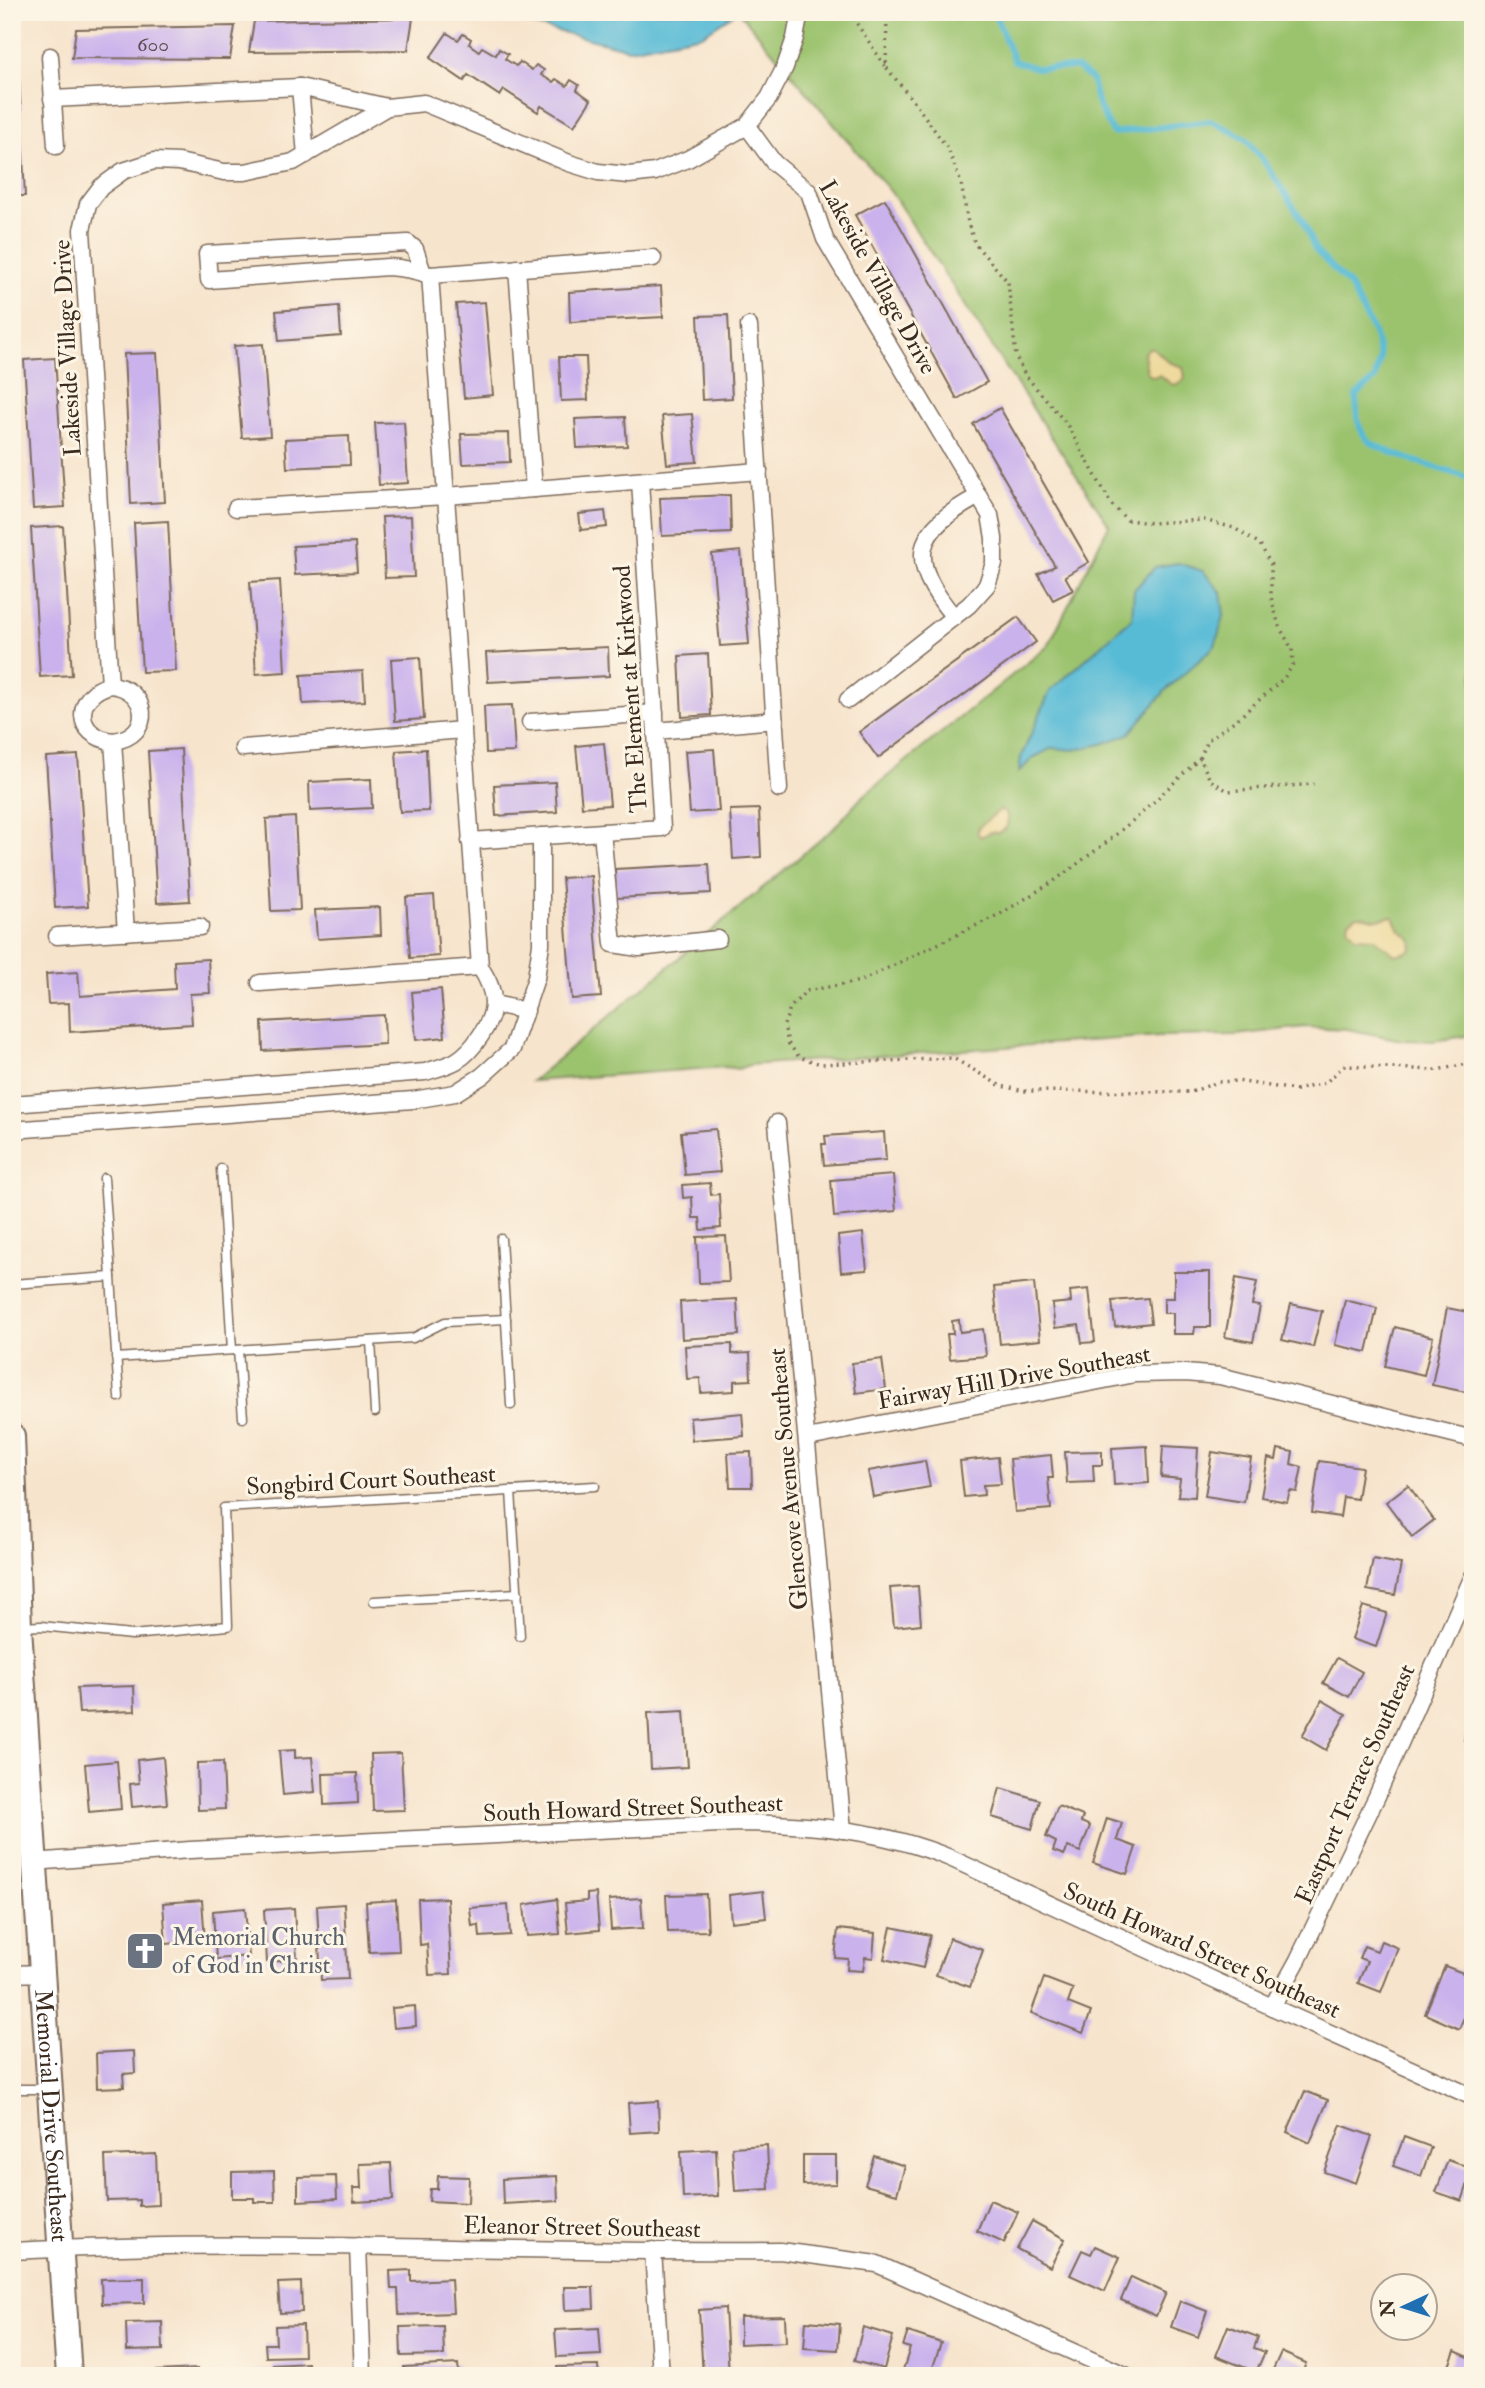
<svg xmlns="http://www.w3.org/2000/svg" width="1485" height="2388" viewBox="0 0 1485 2388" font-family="'IM FELL Double Pica',serif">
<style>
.green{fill:#9bc36e;stroke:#6b7646;stroke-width:2}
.sand{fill:#eeda9e;stroke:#94825e;stroke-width:2}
.water{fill:#58bbd6;stroke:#4a727a;stroke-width:2}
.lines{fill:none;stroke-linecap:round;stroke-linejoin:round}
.stream{stroke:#58bbd6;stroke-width:6}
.building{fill:#cab2ec}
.service-casing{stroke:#7d6b5b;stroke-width:11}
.minor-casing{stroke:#7d6b5b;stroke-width:19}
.primary-casing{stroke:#7d6b5b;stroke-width:28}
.path{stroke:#7d6b5b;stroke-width:3.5;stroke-dasharray:2 5;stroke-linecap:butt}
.service{stroke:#fff;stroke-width:8}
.minor{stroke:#fff;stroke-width:16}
.primary{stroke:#fff;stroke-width:24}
.labels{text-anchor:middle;stroke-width:6;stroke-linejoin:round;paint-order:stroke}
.number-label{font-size:21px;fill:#5f4c52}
.street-label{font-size:24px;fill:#3b2a1e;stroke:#fcf5e5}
.worship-label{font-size:24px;fill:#5b616d;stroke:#fcf5e5;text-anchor:start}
</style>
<rect width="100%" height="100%" fill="#fcf5e5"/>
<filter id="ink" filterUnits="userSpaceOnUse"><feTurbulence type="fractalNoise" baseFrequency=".0143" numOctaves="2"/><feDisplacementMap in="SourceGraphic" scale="14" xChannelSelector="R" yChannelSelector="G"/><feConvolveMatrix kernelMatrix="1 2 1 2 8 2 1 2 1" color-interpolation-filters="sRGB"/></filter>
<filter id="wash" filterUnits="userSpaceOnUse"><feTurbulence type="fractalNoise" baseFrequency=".00686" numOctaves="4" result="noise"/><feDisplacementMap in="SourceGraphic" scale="28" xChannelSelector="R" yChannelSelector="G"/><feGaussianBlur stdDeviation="1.57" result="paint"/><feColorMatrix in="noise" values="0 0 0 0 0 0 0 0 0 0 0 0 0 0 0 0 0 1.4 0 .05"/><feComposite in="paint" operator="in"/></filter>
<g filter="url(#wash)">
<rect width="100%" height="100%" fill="#f7e4cc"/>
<polygon class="green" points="739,12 1473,12 1473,1035 1434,1041 1401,1040 1347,1029 1305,1027 1236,1035 1160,1036 749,1065 738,1069 726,1067 532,1081 833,829 861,798 1048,646 1109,525 891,192"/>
<g class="sand">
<polygon points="1149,348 1153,348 1169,362 1183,367 1185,377 1181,383 1173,385 1159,375 1153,377 1147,373 1144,353"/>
<path d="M1000,810C1009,812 1009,821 1006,828L999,833L991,832L980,837L977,832L979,827Z"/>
<path d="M1357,916C1365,915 1370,920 1378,919C1385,919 1387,916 1394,917L1400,930L1411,939L1412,948L1407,952L1395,955L1374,938L1356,937L1348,927L1349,921Z"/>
</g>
<g class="water">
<polygon points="481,12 737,12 702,35 629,49"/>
<polygon points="1178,563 1203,571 1221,592 1224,616 1215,646 1166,690 1129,734 1102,744 1074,750 1052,748 1033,758 1019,772 1021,757 1050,691 1132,618 1134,590 1155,567"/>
</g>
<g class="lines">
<path class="stream" d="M994,12L1014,61L1036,68H1077L1092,80L1098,105L1113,133L1211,121L1245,138L1263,160L1303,221L1315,250L1350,286L1375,335L1380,358L1375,379L1356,396C1357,411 1356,426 1366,438C1378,453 1452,472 1473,479"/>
</g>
<g id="blocks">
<g class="building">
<polygon points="413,18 408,50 249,52 254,21"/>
<polygon points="235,26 230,59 72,58 76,29"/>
<polygon points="447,33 458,40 463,34 471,39 469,44 479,51 482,47 496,55 499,49 508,54 505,59 516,66 520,62 532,70 536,65 544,70 541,75 553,82 556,79 567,86 571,80 579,85 577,90 591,100 574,126 541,106 538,112 504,90 500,96 468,75 464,81 430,58"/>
<polygon points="17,38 25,196 12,196 12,39"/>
<polygon points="885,199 987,382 957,399 855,215"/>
<polygon points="661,286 663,317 570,322 569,292"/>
<polygon points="485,302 493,395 464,398 456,304"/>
<polygon points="339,306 341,336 279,341 276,311"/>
<polygon points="728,315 732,398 702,400 698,316"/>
<polygon points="263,344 270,436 242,438 234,346"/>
<polygon points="157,353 165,502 131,504 124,354"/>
<polygon points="559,357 586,357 588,400 561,401"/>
<polygon points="55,358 65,507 33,509 24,360"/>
<polygon points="1000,408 1089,562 1065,576 1073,590 1053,600 1038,574 1055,566 973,424"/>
<polygon points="692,414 697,462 667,464 662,416"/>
<polygon points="625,417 627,446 577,448 575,419"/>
<polygon points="404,422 408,483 379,485 375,423"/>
<polygon points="509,433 510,462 463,464 461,434"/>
<polygon points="349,436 350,465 287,468 285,439"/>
<polygon points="730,495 731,533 662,536 660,498"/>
<polygon points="605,511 607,527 581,530 579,514"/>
<polygon points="411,516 414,577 385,578 382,517"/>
<polygon points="168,521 176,671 142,672 134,523"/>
<polygon points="63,526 72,675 40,677 31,528"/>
<polygon points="355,543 357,572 295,575 293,546"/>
<polygon points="741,551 749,644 720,646 712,554"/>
<polygon points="280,580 285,672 256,674 250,582"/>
<polygon points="1018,617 1036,642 878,758 859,732"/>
<polygon points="608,647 609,676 488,682 486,653"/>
<polygon points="708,654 711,715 682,717 679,656"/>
<polygon points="420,657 424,719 395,721 391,659"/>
<polygon points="363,671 365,701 303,704 301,675"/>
<polygon points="512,705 515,752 486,753 484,706"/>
<polygon points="604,743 610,805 582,807 576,746"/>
<polygon points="181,749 190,901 157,903 148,751"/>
<polygon points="426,749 429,811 400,812 396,751"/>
<polygon points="714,749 719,811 690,813 685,751"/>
<polygon points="78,755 88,906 55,908 46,757"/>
<polygon points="371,779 372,808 310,811 309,782"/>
<polygon points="555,782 557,812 496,816 494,785"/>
<polygon points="759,809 761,857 733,859 730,810"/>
<polygon points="295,817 300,910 271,911 266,819"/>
<polygon points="709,864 711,893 616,898 615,869"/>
<polygon points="591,876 601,997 572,999 562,878"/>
<polygon points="434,895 439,956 410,958 406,897"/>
<polygon points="380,907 381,935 317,939 315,910"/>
<polygon points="208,959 210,993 190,994 192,1024 70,1032 69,1003 48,1004 46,974 78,972 80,996 175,989 174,961"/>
<polygon points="441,989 445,1037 416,1040 412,992"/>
<polygon points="384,1015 385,1044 263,1051 262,1022"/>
<polygon points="716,1129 720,1172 685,1175 681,1132"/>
<polygon points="884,1132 886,1160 824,1165 822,1144 826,1144 825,1136"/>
<polygon points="893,1175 896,1211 834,1217 831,1180"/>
<polygon points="710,1183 711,1195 719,1194 721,1228 701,1230 700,1218 693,1218 692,1197 683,1198 682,1185"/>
<polygon points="863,1233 867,1270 841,1272 838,1236"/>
<polygon points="726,1236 729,1282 699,1283 697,1237"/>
<polygon points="1174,1272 1210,1272 1210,1327 1195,1327 1194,1334 1173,1334 1173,1313 1164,1313 1164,1298 1174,1298"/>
<polygon points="1236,1278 1257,1282 1252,1305 1260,1306 1253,1342 1225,1337"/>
<polygon points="1034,1283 1040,1340 1000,1344 994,1287"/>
<polygon points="1089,1289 1095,1342 1082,1343 1079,1325 1055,1328 1052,1304 1071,1302 1070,1291"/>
<polygon points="1148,1298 1151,1323 1115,1327 1112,1301"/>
<polygon points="737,1299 739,1335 682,1339 680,1302"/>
<polygon points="1345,1300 1377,1308 1367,1352 1335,1345"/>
<polygon points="1291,1304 1322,1311 1313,1347 1282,1340"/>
<polygon points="1447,1308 1473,1313 1473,1357 1466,1392 1432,1385"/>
<polygon points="959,1320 960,1332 983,1329 986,1356 950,1359 947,1334 953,1334 952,1321"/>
<polygon points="1395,1327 1433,1337 1424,1375 1385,1366"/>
<polygon points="732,1344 732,1354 750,1353 751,1380 734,1381 734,1391 701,1393 700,1378 687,1379 685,1346"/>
<polygon points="882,1359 886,1389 856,1393 852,1363"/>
<polygon points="742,1413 744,1436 692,1440 690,1418"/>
<polygon points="1147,1446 1149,1483 1114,1485 1112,1448"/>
<polygon points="1163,1446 1198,1448 1195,1497 1178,1496 1180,1479 1161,1477"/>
<polygon points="1278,1449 1293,1452 1291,1464 1302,1467 1297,1492 1290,1491 1287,1502 1261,1497 1268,1458 1276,1460"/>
<polygon points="1102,1451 1102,1465 1093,1465 1094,1482 1067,1483 1065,1452"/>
<polygon points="751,1452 752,1487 730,1487 728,1453"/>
<polygon points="1212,1452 1251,1458 1244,1502 1205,1496"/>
<polygon points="1051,1455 1053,1478 1048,1478 1051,1509 1015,1512 1010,1459"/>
<polygon points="998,1457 1001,1484 983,1485 984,1495 964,1497 960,1461"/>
<polygon points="925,1461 930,1487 873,1497 868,1471"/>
<polygon points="1319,1461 1362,1467 1357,1499 1343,1497 1340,1517 1312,1513"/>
<polygon points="1408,1485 1434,1520 1412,1537 1386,1502"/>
<polygon points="1373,1559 1401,1564 1395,1595 1367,1590"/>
<polygon points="918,1586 921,1624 894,1627 890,1588"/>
<polygon points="1363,1606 1387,1613 1376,1647 1352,1639"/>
<polygon points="1337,1658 1362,1672 1349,1697 1323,1683"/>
<polygon points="134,1686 135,1711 79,1713 77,1688"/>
<polygon points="1322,1700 1346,1714 1326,1750 1302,1736"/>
<polygon points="684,1711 688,1767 651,1769 648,1713"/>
<polygon points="1473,1714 1473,1743 1464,1740"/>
<polygon points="295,1750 295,1758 312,1757 315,1792 283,1795 279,1751"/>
<polygon points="401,1753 404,1810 373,1811 371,1754"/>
<polygon points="163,1757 167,1804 132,1807 130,1784 139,1783 137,1760"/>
<polygon points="117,1761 121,1809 89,1812 85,1764"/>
<polygon points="223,1762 225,1809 198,1810 197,1763"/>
<polygon points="357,1773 358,1803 324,1805 323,1774"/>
<polygon points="1000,1788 1040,1800 1032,1829 992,1817"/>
<polygon points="1058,1806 1083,1816 1081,1822 1090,1826 1080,1852 1068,1847 1064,1855 1053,1851 1056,1842 1046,1837"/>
<polygon points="1107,1818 1122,1823 1117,1840 1136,1847 1127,1874 1093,1863"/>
<polygon points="763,1891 766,1918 731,1922 729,1895"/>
<polygon points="596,1893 599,1930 568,1933 565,1903 587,1901 587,1894"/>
<polygon points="706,1894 708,1931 668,1932 666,1895"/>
<polygon points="447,1898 451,1974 429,1975 427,1944 420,1945 418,1899"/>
<polygon points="641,1898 643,1928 611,1930 609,1900"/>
<polygon points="557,1899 560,1934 527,1936 524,1905"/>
<polygon points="202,1900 205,1941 166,1944 163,1903"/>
<polygon points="396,1900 399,1951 369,1952 366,1902"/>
<polygon points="344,1904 348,1979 321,1980 317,1906"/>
<polygon points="508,1905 510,1935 480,1937 479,1925 472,1926 470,1908"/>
<polygon points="245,1908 249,1956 216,1959 213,1911"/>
<polygon points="294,1908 297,1960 267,1962 264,1910"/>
<polygon points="891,1927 930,1935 923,1968 884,1959"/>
<polygon points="838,1929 875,1933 873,1958 865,1957 863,1971 847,1970 848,1959 835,1958"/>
<polygon points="950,1938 983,1950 970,1987 936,1975"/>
<polygon points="1381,1941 1398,1948 1381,1992 1358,1983 1367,1961 1359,1958 1364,1946 1377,1951"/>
<polygon points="1445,1966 1473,1977 1473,2002 1471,2001 1459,2029 1425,2014"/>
<polygon points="1044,1978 1073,1989 1068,2003 1091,2012 1083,2033 1031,2013"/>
<polygon points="415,2006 416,2026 394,2028 392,2008"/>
<polygon points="134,2051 135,2073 123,2074 124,2087 97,2088 96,2053"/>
<polygon points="1305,2091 1328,2100 1310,2143 1287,2132"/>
<polygon points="658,2101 659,2131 630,2133 628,2103"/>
<polygon points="1341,2125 1372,2136 1356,2183 1324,2172"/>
<polygon points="1404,2137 1431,2147 1421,2176 1393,2166"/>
<polygon points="767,2145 769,2189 735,2191 732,2147"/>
<polygon points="716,2149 718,2196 683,2198 681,2151"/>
<polygon points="156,2154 158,2205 139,2206 139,2200 107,2201 105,2156"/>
<polygon points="803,2155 836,2155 836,2184 803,2185"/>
<polygon points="874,2156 905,2166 897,2194 865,2185"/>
<polygon points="1448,2160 1473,2169 1462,2201 1436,2192"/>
<polygon points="391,2163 393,2200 354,2202 353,2188 361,2188 360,2164"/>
<polygon points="274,2171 275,2202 254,2202 254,2198 232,2198 232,2172"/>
<polygon points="336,2176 337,2199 298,2201 298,2177"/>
<polygon points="438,2176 469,2177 468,2203 429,2201 430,2189 437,2189"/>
<polygon points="557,2176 558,2201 503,2204 502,2179"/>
<polygon points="990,2200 1018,2212 1004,2243 977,2231"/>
<polygon points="1032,2221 1065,2239 1050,2267 1017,2249"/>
<polygon points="1095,2246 1120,2257 1105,2291 1070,2275 1082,2250 1091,2254"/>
<polygon points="411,2270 411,2281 451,2279 453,2313 399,2315 398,2289 391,2289 390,2271"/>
<polygon points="1131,2277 1166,2293 1156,2316 1121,2300"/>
<polygon points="144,2278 144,2303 102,2304 101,2279"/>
<polygon points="301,2282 302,2312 280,2313 278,2283"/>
<polygon points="564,2287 593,2287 594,2309 565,2310"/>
<polygon points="1180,2301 1207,2311 1198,2337 1171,2327"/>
<polygon points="725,2308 729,2376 703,2376 699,2310"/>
<polygon points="785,2316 786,2342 740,2344 740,2317"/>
<polygon points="806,2321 840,2324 838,2350 804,2348"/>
<polygon points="162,2322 163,2350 127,2351 126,2323"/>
<polygon points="303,2325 304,2356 266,2357 265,2344 276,2344 275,2326"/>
<polygon points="443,2326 444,2355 401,2356 400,2327"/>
<polygon points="1228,2326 1258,2337 1254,2348 1265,2352 1256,2372 1216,2356"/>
<polygon points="863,2327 893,2336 884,2369 854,2361"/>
<polygon points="599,2328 601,2355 557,2357 555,2330"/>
<polygon points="908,2332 941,2343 930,2376 919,2376 903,2370 910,2348 903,2346"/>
<polygon points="1455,2351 1473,2359 1472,2376 1453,2376 1446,2373"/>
<polygon points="1281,2352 1306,2363 1301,2376 1270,2376"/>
<polygon points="308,2363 309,2376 256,2376 256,2371 273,2370 273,2365"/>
<polygon points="458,2364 459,2376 404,2376 404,2367"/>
<polygon points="598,2366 599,2376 557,2376 557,2367"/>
<polygon points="197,2369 197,2376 156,2376 156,2371"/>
<polygon points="138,2371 138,2376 98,2376 97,2373"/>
</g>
</g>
</g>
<g filter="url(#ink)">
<use href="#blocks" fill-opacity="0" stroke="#7d6b5b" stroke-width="2"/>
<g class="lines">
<defs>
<g id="service">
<polyline points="221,1169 232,1350"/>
<polyline points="104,1178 111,1277"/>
<polyline points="501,1239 511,1405"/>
<polyline points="12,1284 111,1277 119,1397"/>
<polyline points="371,1341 375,1412"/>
<polyline points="238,1350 243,1418"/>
<polyline points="116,1358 413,1338 445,1322 506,1319"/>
<polyline points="511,1491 520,1636"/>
<polyline points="374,1601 518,1593"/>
<polyline points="22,1627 41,1626 132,1635 228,1626 224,1508 595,1486"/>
<polyline points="12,2089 48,2089"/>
</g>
<g id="minor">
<polyline points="50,56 56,146"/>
<polyline points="300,87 306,155"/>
<polyline points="52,99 300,87 387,107 424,103 569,163 598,172 629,175 655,172 688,159 747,126 769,98 785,67 795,38 800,12"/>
<polyline points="747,126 774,163 809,192 825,239 990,515 994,538 994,563 987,585 969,605 848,700"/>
<polyline points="517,268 534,489"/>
<path d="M423,273L415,249L408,243L207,254L209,280L388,267C403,268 415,270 430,275"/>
<polyline points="749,326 779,789"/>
<polyline points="236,508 446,496 759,471"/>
<path d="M954,617C906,559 913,531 979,496"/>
<path d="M110,685C149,688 155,736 113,741"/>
<polyline points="530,722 655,713"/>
<polyline points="656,731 775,720"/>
<polyline points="243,748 463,730"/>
<polyline points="602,832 613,944 639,948 718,939"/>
<polyline points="470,841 662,828 640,481"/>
<path d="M126,932L113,741C74,737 73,695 110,685L82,230L88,204L101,187L123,171L154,161L179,162L224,172H245L293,162L387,107"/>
<polyline points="57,936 200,927"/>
<polyline points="260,983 480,967"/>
<polyline points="494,1004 526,1011"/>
<path d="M12,1104L425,1072C435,1069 447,1066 456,1061C472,1052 494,1021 493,1002C493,989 487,978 480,967L430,275L653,258"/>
<polyline points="777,1123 843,1830"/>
<polyline points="12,1130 413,1100 455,1093 482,1076 512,1049 536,978 541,944 541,836"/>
<polyline points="808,1438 1135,1374 1185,1373 1220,1376 1473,1439"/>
<path d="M33,1862L190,1850L740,1823C811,1824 883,1830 950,1858L1272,2007L1473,2097"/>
<polyline points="12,1974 42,1973"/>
<polyline points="1272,2007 1298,1960 1377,1796 1473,1576"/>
<polyline points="358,2246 363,2376"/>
<polyline points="653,2250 661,2376"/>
<path d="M12,2251C268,2237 524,2254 780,2251L877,2264L1127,2376"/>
</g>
<g id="primary">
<path id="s1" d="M12,1436L19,1627L69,2376"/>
</g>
</defs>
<use href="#service" class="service-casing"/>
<use href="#minor" class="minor-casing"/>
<use href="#primary" class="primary-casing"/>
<g class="path">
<polyline points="849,12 885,66"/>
<polyline points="887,12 886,67 918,107 948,149 961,183 968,223 975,244 1008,282 1016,357 1025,375 1066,423 1112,505 1127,520 1152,523 1204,520 1234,528 1260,544 1271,565 1271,597 1279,626 1292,649 1293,665 1284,678 1241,716 1208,740 1200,758 1210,780 1228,791 1314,784"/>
<polyline points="1200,758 1143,812 1107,842 1054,881 1002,913 861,981 806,991 790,1008 784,1025 788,1043 799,1057 821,1064 953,1058 1001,1086 1025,1091 1191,1092 1218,1082 1237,1081 1296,1090 1325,1083 1344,1066 1436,1070 1473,1063"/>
</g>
<use href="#service" class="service"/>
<use href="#minor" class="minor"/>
<use href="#primary" class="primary"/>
</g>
</g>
<defs>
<symbol id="church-square" viewBox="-11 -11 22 22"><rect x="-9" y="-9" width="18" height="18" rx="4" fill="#6b7280" stroke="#fcf5e5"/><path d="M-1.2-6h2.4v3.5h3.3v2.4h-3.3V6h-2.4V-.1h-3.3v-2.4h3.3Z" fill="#fff"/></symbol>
</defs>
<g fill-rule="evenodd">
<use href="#church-square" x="123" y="1929" width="44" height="44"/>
</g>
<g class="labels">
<g class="number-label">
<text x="153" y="51">600</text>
</g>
<g class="street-label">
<text transform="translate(878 277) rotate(61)" y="8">Lakeside Village Drive</text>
<text transform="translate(67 348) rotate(-93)" y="8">Lakeside Village Drive</text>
<text transform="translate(630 689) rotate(-94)" y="8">The Element at Kirkwood</text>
<text transform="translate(1014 1377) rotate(-10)" y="8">Fairway Hill Drive Southeast</text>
<text transform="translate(788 1479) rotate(-95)" y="8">Glencove Avenue Southeast</text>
<text transform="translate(371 1480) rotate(-3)" y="8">Songbird Court Southeast</text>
<text transform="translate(1355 1784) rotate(-66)" y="8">Eastport Terrace Southeast</text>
<text transform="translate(633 1808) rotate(-2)" y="8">South Howard Street Southeast</text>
<text transform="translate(1202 1950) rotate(24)" y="8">South Howard Street Southeast</text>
<text dy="8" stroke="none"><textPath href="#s1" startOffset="681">Memorial Drive Southeast</textPath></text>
<text transform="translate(582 2227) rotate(1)" y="8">Eleanor Street Southeast</text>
</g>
<g class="worship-label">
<text x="172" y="1945">Memorial Church<tspan x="172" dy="28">of God in Christ</tspan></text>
</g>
</g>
<rect width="1485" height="2388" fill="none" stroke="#fcf5e5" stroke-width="42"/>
<g transform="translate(1404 2307) rotate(266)"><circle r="33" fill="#fcf5e5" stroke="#afa495" stroke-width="2"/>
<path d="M0-5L12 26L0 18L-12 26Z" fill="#1f6fb2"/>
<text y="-10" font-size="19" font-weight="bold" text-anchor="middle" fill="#3b2a1e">N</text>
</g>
</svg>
